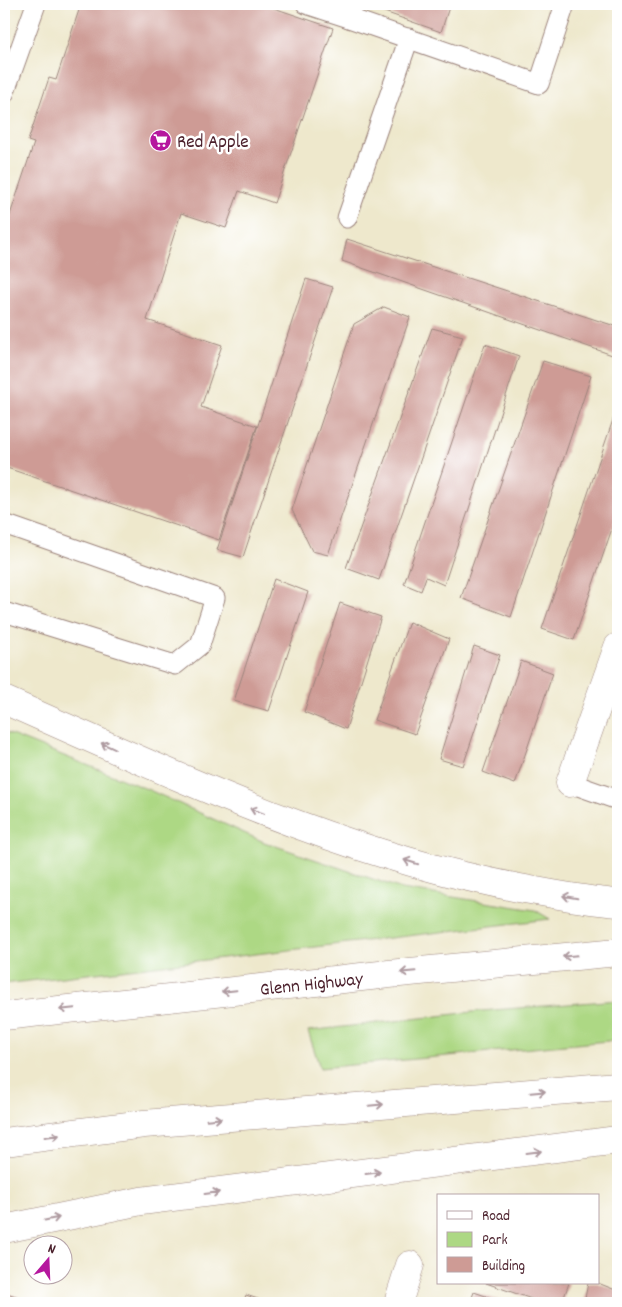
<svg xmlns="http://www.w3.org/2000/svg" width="622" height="1307" viewBox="0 0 622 1307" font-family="Dekko,sans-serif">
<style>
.green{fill:#add884;stroke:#7c7c58}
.building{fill:#ce9b95}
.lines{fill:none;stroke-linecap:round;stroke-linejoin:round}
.lane-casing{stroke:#9c847c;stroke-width:21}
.street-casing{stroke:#9c847c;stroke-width:29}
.highway-casing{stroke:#9c847c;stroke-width:29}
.lane{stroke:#fff;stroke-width:19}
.street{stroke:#fff;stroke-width:28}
.highway{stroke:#fff;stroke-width:28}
.oneway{stroke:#ae9aa0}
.labels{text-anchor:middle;stroke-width:5;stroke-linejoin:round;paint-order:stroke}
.poi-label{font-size:19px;fill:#4a1f2b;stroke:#fff;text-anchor:start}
.street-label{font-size:19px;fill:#4a1f2b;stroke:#fff}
</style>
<rect width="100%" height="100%" fill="#fff"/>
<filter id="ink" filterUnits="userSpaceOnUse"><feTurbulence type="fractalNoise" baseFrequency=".02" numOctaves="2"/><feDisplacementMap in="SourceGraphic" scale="10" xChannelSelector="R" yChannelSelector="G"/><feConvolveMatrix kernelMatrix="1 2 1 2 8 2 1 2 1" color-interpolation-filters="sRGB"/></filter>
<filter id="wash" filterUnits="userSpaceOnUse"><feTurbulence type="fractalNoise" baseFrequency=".0096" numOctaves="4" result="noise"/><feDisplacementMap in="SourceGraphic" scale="20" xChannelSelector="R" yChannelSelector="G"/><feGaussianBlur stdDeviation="1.12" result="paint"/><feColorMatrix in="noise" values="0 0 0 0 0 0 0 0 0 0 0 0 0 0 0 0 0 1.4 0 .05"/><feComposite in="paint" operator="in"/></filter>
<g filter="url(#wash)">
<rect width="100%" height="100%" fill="#eee8cc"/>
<g class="green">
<polygon points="4,732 147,789 264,842 402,889 535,910 550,919 4,984"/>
<polygon points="618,1000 618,1040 320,1068 308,1031 481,1011"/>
</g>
<g id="blocks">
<g class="building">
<polygon points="81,4 262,4 333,28 274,203 239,191 226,228 181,213 147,320 222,345 201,407 257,426 219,540 4,467 4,233 34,143 28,141 49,78 56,80"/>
<polygon points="377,4 450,4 441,32 376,9"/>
<polygon points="347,239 618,327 618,357 342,261"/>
<polygon points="306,279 333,287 243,557 217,550"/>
<polygon points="384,307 410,317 328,555 312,551 292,510 354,324"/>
<polygon points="432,328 463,336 379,580 346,568"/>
<polygon points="485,344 519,356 444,585 426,577 421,591 404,584"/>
<polygon points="543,361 591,376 511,617 461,598"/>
<polygon points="618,405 618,511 574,640 542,629"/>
<polygon points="274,579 308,592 269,711 234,701"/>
<polygon points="340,603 381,617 346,729 304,712"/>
<polygon points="409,622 449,639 415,734 374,720"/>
<polygon points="474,646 500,655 463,766 439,759"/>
<polygon points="521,661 553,673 515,784 483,772"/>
<polygon points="486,1283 569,1283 562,1303 543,1303"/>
<polygon points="588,1283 598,1283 618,1291 617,1303 584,1303"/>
<polygon points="4,1292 36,1303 4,1303"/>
<polygon points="474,1292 506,1303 470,1303"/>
<polygon points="246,1295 270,1303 243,1303"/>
</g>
</g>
</g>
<g filter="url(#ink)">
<use href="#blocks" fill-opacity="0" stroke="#9c847c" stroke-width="1"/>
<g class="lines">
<defs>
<g id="lane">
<polyline points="306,4 349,18 354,4"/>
<polyline points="349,18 539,84 565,4"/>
<polyline points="4,94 36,4"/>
<polyline points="347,218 409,38"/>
<polyline points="4,524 215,598 200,645 175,665 4,612"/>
<polyline points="570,783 618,800"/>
</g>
<g id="street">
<polyline points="570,783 618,647"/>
<polyline points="398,1303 410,1265"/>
</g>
<g id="highway">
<path d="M4,700C177,776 348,859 536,891C563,896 591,901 618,903"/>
<path id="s1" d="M4,1016L389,974L618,952"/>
<polyline points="4,1142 144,1124 618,1086"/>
<polyline points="4,1229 141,1201 618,1140"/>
</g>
</defs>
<use href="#lane" class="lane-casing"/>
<use href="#street" class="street-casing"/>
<use href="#highway" class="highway-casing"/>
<use href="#lane" class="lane"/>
<use href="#street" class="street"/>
<use href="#highway" class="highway"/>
</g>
<defs><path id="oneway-shaft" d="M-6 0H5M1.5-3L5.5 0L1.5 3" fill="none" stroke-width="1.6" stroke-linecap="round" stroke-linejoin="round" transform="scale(1.25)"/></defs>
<g class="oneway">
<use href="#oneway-shaft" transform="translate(108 746) rotate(-156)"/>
<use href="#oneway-shaft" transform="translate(257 811) rotate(-160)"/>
<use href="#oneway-shaft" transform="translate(411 862) rotate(-163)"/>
<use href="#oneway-shaft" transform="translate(570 897) rotate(-170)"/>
<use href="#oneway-shaft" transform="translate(570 956) rotate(175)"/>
<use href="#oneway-shaft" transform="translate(408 972) rotate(175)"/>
<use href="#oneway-shaft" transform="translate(229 991) rotate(174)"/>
<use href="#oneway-shaft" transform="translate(67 1009) rotate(174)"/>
<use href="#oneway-shaft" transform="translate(538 1092) rotate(-5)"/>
<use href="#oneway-shaft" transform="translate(376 1105) rotate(-5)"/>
<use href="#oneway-shaft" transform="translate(214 1119) rotate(-5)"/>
<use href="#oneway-shaft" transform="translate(52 1136) rotate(-7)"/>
<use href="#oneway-shaft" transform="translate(534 1152) rotate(-7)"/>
<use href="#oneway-shaft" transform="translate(373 1173) rotate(-7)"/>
<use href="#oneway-shaft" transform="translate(212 1193) rotate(-7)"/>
<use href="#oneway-shaft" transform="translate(52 1219) rotate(-11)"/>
</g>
</g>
<defs>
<symbol id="supermarket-disc" viewBox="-11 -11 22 22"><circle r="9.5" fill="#b5179e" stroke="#fff"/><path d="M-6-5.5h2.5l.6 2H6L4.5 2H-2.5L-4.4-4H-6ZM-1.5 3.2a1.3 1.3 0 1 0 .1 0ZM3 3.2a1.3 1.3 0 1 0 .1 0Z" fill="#fff"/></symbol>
</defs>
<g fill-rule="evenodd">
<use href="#supermarket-disc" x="148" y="128" width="25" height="25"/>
</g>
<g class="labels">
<g class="poi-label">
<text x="177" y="147">Red Apple</text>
</g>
<g class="street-label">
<text dy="7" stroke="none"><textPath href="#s1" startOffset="309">Glenn Highway</textPath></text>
</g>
</g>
<rect width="622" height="1307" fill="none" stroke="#fff" stroke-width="20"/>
<rect x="437" y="1194" width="162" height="90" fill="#ffffff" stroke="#b7a5aa"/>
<rect x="447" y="1211" width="25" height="8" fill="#ffffff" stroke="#b7a5aa"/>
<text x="482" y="1220" font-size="15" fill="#4a1f2b">Road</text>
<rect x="447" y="1232" width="25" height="15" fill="#add884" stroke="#b7a5aa"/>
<text x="482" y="1244" font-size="15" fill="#4a1f2b">Park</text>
<rect x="447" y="1257" width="25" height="15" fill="#ce9b95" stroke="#b7a5aa"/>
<text x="482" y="1270" font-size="15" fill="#4a1f2b">Building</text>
<g transform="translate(48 1260) rotate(19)"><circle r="24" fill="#ffffff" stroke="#b7a5aa"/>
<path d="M0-4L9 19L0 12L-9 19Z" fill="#b5179e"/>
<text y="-8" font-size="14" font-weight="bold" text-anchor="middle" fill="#4a1f2b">N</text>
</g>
</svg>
